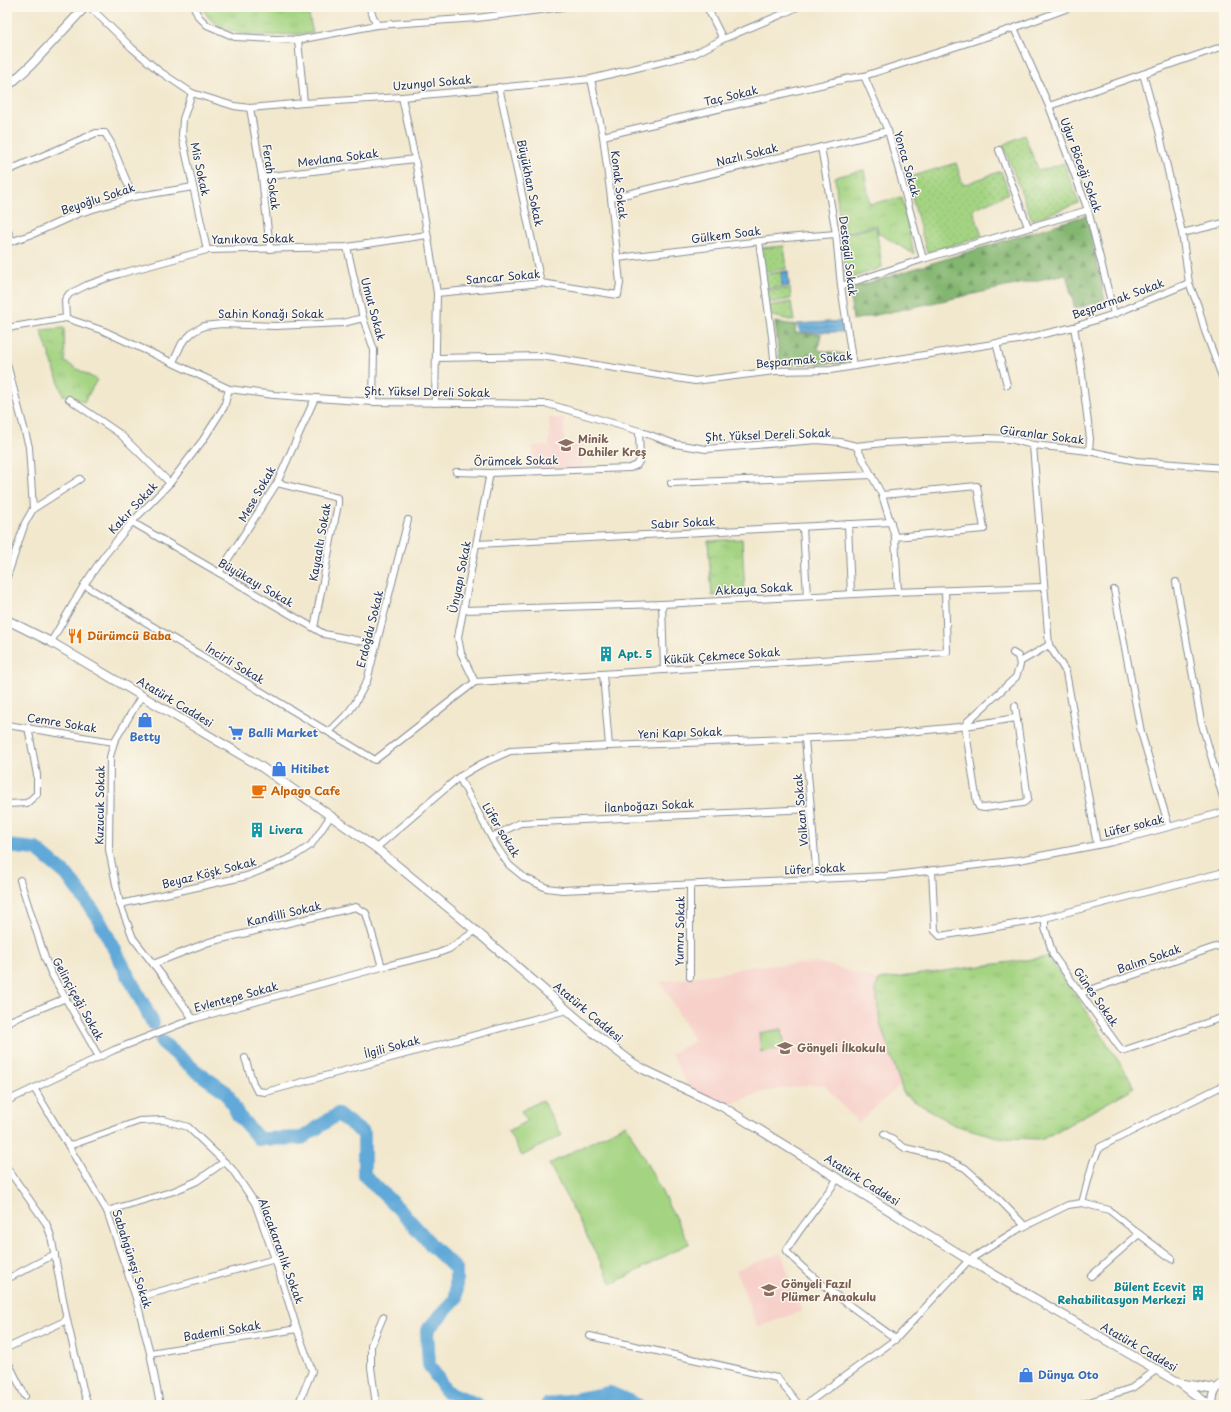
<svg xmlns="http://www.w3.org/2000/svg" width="1231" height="1412" viewBox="0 0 1231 1412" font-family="'Playpen Sans',sans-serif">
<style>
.built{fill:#f7d0ca}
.grass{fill:#a4d482;stroke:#608270}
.forest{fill:url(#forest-firs);stroke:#4f7267}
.park{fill:url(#park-tufts);stroke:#608270}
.garden{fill:url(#garden-dots);stroke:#608270}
.water{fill:url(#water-rules);stroke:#3e6c9b}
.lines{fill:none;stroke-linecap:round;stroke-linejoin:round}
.river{stroke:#60a9d8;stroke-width:14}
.street-casing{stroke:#868c96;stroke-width:8}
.secondary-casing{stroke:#868c96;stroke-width:10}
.street{stroke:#fff;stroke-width:6}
.secondary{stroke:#fff;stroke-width:8}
.labels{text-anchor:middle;stroke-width:3;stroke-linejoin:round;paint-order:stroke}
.street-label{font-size:11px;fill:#1b2f5e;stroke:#fbf7ec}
.education-label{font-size:11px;font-weight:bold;fill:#785e54;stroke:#fbf7ec;text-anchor:start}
.food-label{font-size:11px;font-weight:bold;fill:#c56008;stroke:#fbf7ec;text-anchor:start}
.culture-label{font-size:11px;font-weight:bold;fill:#0d838f;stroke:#fbf7ec;text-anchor:start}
.shop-label{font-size:11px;font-weight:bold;fill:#366cbe;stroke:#fbf7ec;text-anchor:start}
</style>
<defs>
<pattern id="forest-firs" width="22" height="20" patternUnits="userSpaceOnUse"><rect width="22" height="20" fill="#83b670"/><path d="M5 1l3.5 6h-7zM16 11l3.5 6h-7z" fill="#6a945f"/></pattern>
<pattern id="park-tufts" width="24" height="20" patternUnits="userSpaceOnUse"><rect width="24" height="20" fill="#a4d482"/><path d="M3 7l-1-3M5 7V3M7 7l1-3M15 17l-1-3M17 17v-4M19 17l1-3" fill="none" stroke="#8db673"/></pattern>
<pattern id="garden-dots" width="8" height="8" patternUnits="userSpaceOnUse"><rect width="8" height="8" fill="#a4d482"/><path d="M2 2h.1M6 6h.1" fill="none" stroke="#8db673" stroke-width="1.8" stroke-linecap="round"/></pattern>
<pattern id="water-rules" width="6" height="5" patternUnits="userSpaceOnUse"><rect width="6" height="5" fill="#60a9d8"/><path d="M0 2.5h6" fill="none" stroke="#4e8ab2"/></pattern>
</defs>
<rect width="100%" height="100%" fill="#fbf7ec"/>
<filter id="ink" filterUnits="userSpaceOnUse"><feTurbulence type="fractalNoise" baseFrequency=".025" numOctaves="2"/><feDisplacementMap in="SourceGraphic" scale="8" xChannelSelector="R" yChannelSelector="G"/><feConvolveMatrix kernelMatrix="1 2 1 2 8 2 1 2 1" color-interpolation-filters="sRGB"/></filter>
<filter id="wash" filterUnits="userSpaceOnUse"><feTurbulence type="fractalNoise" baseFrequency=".012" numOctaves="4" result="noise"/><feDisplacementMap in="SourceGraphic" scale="16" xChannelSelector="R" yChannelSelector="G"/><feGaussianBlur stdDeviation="0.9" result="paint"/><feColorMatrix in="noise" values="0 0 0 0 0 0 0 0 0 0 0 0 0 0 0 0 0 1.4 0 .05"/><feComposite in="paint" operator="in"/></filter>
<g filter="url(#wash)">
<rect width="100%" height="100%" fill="#f2e8ce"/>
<g class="built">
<polygon points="549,418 564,418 564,443 583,443 582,469 532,468 533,446 549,446"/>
<polygon points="822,963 878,980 876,992 880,1023 901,1084 858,1123 824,1085 809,1085 762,1092 723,1107 691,1092 671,1054 694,1041 661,982 727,972 752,966"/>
<polygon points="781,1253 802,1311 757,1327 736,1270"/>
</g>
<g class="grass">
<polygon points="542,1100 562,1135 522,1156 508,1131 527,1121 521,1111"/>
<polygon points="626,1124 686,1238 690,1243 612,1284 549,1164"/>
</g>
<g class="forest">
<polygon points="1087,215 1105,300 1075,309 1066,274 853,320 849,289"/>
<polygon points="775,322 796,325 795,333 821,334 818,350 844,354 845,363 780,365"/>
</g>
<g class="park">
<path d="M202,7H307L313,33C283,34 235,42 211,20C207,17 205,11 202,7Z"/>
<polygon points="864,170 870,204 902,197 914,254 878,233 877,225 841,234 835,177"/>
<polygon points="876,227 882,267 846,280 841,235"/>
<polygon points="64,328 65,362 97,380 84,402 63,395 41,330"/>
<polygon points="742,539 745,594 712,596 708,541"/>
<polygon points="1048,957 1086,1010 1135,1087 1043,1139 1001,1138 954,1125 904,1095 880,1023 876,992 878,980"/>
<polygon points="782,1029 785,1048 761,1052 759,1033"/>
</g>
<g class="garden">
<polygon points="1024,135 1039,171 1064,163 1079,203 1032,220 1003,145"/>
<polygon points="956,163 963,185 1001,171 1009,193 973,209 982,236 927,253 907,178"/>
<polygon points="784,246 787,269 764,271 762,248"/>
<polygon points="788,271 789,286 766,289 764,274"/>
<polygon points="790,288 791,299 768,303 766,291"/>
<polygon points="791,302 794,321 769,315 768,306"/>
</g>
<g class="water">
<polygon points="788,271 789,286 782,287 781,272"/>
<polygon points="842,321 843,332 800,332 797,324"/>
</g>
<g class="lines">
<g class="river">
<polyline points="7,846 36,849 67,875 97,916 153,1023"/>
<polyline points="162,1042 196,1071 226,1092 238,1115 259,1139 302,1138 338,1114 364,1134 364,1175 402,1212 434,1248 456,1269 456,1299 427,1330 429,1365 446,1391 478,1405"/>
<polyline points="547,1405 610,1393 637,1405"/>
</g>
</g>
</g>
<g filter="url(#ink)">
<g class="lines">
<defs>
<g id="street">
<polyline points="90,7 132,48 159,71 192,93 234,106 250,108 304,103 402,97 591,79 694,54 723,39 785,13 797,7"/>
<polyline points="194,7 198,16 207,25 235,37 298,40 377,25 477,18 563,7"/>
<polyline points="369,7 377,25"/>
<polyline points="707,7 723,39"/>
<polyline points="1014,28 1049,106 1088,210 1114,314"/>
<polyline points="298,40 304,103"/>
<polyline points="1143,74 1159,131 1182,233 1189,283 1198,306 1205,331 1224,382"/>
<polyline points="864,76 888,131 923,259"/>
<polyline points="499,87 541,283"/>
<polyline points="192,93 183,119 182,136 207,250"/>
<polyline points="402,97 415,159 437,293 435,403"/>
<polyline points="1049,106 1224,46"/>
<polyline points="250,108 262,177 270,249"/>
<polyline points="603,136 850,78 864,76 1014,28 1071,7"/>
<polyline points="821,147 836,234 841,286 853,366"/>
<polyline points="999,150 1028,227"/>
<polyline points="7,171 96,133 105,133 111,143 133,197"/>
<polyline points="262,177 415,159"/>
<polyline points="611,198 888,131"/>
<polyline points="7,229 12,241"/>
<polyline points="1182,233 1224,223"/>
<polyline points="759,241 772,337 775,371"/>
<polyline points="7,243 33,234 77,214 133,197 193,187"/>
<polyline points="347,247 363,318 374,350 373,402"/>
<polyline points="618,258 785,238 836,234"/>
<polyline points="841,286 923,259 1088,210"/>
<polyline points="437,293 541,283 618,295 620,283 611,198 603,136 591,79"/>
<polyline points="66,318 65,300 69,294 87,285 119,274 207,250 347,247 427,235"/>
<polyline points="1074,327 1081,367 1090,439 1089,451"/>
<polyline points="7,328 66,318 104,331 229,389 274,395 373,402 548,404 639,431 675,444 706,449 817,440 840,442 856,446 884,443 985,438 1010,439 1033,445 1089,451 1136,461 1224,468"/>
<polyline points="996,343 1007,385"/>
<polyline points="436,358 541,356 695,381 775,371 830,370 1018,340 1074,327 1114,314 1189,283"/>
<polyline points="173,362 182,343 193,332 204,326 222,324 275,326 343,323 363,318"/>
<polyline points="7,364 29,447 33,509"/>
<polyline points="69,399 120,434 170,483"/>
<polyline points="1033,445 1049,645 1066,672 1097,845"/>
<polyline points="856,446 882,495 895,537 898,592"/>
<polyline points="456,472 490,473 630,468 637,465 640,460 639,431"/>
<polyline points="277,483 338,498 338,504 314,628"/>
<polyline points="671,483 872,475"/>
<polyline points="882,495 977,486 984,529 895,537"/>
<polyline points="132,522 324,634 376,644"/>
<polyline points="848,524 851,594"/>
<polyline points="803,527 807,596"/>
<polyline points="477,544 891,522"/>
<polyline points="219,573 277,483 315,398"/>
<polyline points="7,577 25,523 33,509 80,479"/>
<polyline points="1176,582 1201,721 1224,801"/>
<polyline points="84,585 375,760 475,682"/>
<polyline points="1114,590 1141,732 1169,827"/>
<polyline points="662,604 664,670"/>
<polyline points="464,610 662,604 894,592 1044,587"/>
<polyline points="51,642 84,585 104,556 132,522 170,483 203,440 224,407 229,389"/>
<polyline points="1013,653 1018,656 1020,665 1016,677 967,722 965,726 977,803 979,807 984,808 1023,803 1026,801 1028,799 1015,706"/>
<polyline points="1020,662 1049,645"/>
<polyline points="603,674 609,746"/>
<polyline points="475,682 947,652 945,591"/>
<polyline points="475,682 461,653 458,637 490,473"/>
<polyline points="142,695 114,742 110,757 109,850 120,904 133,938 168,983 193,1019"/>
<polyline points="7,725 114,742"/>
<polyline points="329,732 348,713 355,703 367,681 408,520"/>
<polyline points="805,739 817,880"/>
<polyline points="459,777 496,846 509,865 525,878 547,888 562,890 886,876 1019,860 1113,842 1224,812"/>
<polyline points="7,804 27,803 37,794 37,775 28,727"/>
<polyline points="492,837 520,823 811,809"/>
<polyline points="376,848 459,777 481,764 510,751 609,746 865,736 959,727 1016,718"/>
<polyline points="932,870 935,931 940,936 1028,922 1045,918 1045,928 1053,955 1122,1051 1224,1017"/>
<polyline points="20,880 45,958 51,973 99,1057"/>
<polyline points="120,904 247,876 293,857 311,845 330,817"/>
<polyline points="1045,918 1224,872"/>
<polyline points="153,964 209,942 356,907 366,913 382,967"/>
<polyline points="690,977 690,885"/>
<polyline points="1081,993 1224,944"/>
<polyline points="7,1022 66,998"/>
<polyline points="245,1058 253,1083 257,1091 266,1092 567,1010"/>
<polyline points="34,1088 107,1211 136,1298 150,1353 160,1405"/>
<polyline points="7,1101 114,1050 193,1019 382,967 436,954 449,949 475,931"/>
<polyline points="884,1134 905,1148 934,1155 952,1162 965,1168 991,1191 1025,1226"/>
<polyline points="69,1146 139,1121 164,1120 188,1127 232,1169 255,1203 275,1259 297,1329 312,1371 298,1405"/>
<polyline points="7,1168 46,1223 51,1236 67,1320 83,1389 88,1405"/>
<path d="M838,1178C821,1203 802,1225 786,1251C818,1285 858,1311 896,1339"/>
<polyline points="1082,1203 1093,1162 1100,1147 1224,1085"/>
<polyline points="107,1211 174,1191 197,1181 224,1162"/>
<polyline points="1091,1276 1139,1234"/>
<polyline points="7,1279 55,1254"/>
<polyline points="136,1298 275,1259"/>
<polyline points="590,1336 777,1378 799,1405"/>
<polyline points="7,1348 67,1320"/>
<polyline points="150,1353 297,1329"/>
<polyline points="7,1360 25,1396"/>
<polyline points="376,1405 371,1367 371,1345 383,1317"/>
<polyline points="805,1405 896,1339 969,1260 1017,1230 1068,1205 1082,1203 1109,1210 1139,1234 1172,1259"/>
<polyline points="1080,1405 1132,1388 1156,1370"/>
</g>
<g id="secondary">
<polyline points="7,87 31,65 85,7"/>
<polyline points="7,620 51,642 260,766 376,848 462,919 595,1034 633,1063 645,1070 723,1107 969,1260 1181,1384 1209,1405"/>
<polyline points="1184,1384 1216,1389"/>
<path d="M1213,1405C1211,1395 1215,1388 1224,1383"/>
</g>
</defs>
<use href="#street" class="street-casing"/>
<use href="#secondary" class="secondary-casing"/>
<use href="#street" class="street"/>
<use href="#secondary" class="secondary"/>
</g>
</g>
<defs>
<symbol id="school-bare" viewBox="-9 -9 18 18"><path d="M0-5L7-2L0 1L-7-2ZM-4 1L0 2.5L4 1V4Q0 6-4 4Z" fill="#8d6e63" stroke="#fbf7ec" stroke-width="2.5" paint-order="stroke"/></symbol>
<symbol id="restaurant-bare" viewBox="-9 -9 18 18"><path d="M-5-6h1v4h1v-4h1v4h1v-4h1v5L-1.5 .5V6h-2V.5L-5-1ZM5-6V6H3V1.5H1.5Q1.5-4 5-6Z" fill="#e8710a" stroke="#fbf7ec" stroke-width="2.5" paint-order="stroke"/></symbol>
<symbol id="building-bare" viewBox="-9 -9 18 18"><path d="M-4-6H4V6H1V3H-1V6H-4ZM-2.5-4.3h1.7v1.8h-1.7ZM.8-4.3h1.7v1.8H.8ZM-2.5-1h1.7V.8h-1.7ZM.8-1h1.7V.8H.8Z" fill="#0f9aa8" stroke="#fbf7ec" stroke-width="2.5" paint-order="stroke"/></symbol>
<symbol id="shop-bare" viewBox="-9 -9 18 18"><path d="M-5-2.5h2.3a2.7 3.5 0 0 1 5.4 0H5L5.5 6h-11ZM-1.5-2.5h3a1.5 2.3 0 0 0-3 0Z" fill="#3f7fe0" stroke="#fbf7ec" stroke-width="2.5" paint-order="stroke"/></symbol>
<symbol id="supermarket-bare" viewBox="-9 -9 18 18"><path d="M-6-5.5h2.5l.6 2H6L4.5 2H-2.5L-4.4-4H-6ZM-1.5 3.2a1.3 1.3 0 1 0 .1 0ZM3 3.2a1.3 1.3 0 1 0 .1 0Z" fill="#3f7fe0" stroke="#fbf7ec" stroke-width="2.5" paint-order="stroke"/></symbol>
<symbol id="cafe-bare" viewBox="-9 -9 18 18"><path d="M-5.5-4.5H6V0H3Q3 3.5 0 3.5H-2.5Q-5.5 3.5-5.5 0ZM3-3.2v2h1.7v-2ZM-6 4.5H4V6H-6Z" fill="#e8710a" stroke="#fbf7ec" stroke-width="2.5" paint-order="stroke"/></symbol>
</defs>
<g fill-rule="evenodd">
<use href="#school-bare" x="555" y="434" width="22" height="22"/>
<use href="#restaurant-bare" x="64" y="625" width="22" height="22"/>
<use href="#building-bare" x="595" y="643" width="22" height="22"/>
<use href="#shop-bare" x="134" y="709" width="22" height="22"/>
<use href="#supermarket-bare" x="225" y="722" width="22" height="22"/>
<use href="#shop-bare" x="268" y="758" width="22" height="22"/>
<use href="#cafe-bare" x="248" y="780" width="22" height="22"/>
<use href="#building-bare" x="246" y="819" width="22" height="22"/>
<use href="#school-bare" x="774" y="1037" width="22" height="22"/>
<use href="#school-bare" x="758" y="1279" width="22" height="22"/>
<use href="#building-bare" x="1187" y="1282" width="22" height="22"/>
<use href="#shop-bare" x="1015" y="1364" width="22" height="22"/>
</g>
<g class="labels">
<g class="street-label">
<text transform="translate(432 83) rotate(-5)" y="4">Uzunyol Sokak</text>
<text transform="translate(731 96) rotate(-13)" y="4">Taç Sokak</text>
<text transform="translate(747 155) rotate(-14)" y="4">Nazlı Sokak</text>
<text transform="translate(338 158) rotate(-7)" y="4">Mevlana Sokak</text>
<text transform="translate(907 164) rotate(74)" y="4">Yonca Sokak</text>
<text transform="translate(1081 165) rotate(70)" y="4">Uğur Böceği Sokak</text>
<text transform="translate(200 169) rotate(78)" y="4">Mis Sokak</text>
<text transform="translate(271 177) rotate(82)" y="4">Ferah Sokak</text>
<text transform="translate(530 183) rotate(78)" y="4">Büyükhan Sokak</text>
<text transform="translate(619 185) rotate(83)" y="4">Konak Sokak</text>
<text transform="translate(98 199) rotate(-18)" y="4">Beyoğlu Sokak</text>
<text transform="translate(726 235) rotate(-7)" y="4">Gülkem Soak</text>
<text transform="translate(253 239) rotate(-1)" y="4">Yanıkova Sokak</text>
<text transform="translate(848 256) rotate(83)" y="4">Destegül Sokak</text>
<text transform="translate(503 277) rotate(-5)" y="4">Sancar Sokak</text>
<text transform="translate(1118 299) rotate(-20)" y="4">Beşparmak Sokak</text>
<text transform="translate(373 309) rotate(75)" y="4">Umut Sokak</text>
<text x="271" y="318">Sahin Konağı Sokak</text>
<text transform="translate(804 360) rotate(-5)" y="4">Beşparmak Sokak</text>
<text transform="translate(427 392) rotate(1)" y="4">Şht. Yüksel Dereli Sokak</text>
<text transform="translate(768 435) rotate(-2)" y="4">Şht. Yüksel Dereli Sokak</text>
<text transform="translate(1042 435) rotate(7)" y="4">Güranlar Sokak</text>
<text transform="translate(516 461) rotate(-1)" y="4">Örümcek Sokak</text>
<text transform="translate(257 494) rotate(-60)" y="4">Mese Sokak</text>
<text transform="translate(133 508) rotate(-47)" y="4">Kakır Sokak</text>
<text transform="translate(683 523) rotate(-3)" y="4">Sabır Sokak</text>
<text transform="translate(320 542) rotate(-80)" y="4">Kayaaltı Sokak</text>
<text transform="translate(460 577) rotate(-79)" y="4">Ünyapı Sokak</text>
<text transform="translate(256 583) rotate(30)" y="4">Büyükayı Sokak</text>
<text transform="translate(754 589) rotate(-3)" y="4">Akkaya Sokak</text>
<text transform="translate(370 629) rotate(-76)" y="4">Erdoğdu Sokak</text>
<text transform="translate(722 656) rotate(-4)" y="4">Kükük Çekmece Sokak</text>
<text transform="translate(235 664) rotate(31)" y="4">İncirli Sokak</text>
<text transform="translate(175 702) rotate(31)" y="4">Atatürk Caddesi</text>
<text transform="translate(62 723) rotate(9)" y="4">Cemre Sokak</text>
<text transform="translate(680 733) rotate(-2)" y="4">Yeni Kapı Sokak</text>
<text transform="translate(100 805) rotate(-89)" y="4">Kuzucuk Sokak</text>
<text transform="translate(649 806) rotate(-3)" y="4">İlanboğazı Sokak</text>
<text transform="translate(801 810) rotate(-95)" y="4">Volkan Sokak</text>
<text transform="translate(1134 826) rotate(-14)" y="4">Lüfer sokak</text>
<text transform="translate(501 830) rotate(59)" y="4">Lüfer sokak</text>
<text transform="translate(815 869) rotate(-3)" y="4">Lüfer sokak</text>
<text transform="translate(209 873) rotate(-14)" y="4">Beyaz Köşk Sokak</text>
<text transform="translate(284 914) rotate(-13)" y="4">Kandilli Sokak</text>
<text transform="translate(680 931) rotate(-89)" y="4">Yumru Sokak</text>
<text transform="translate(1149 959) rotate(-19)" y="4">Balım Sokak</text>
<text transform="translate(236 997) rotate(-15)" y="4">Evlentepe Sokak</text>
<text transform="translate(1096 997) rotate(55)" y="4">Günes Sokak</text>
<text transform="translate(78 999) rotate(61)" y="4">Gelinçiçeği Sokak</text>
<text transform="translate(588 1012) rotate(40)" y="4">Atatürk Caddesi</text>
<text transform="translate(392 1047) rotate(-15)" y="4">İlgili Sokak</text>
<text transform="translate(862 1180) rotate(32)" y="4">Atatürk Caddesi</text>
<text transform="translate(281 1251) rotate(70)" y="4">Alacakaranlık Sokak</text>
<text transform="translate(132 1259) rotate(72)" y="4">Sabahgüneşi Sokak</text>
<text transform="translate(222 1331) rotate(-9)" y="4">Bademli Sokak</text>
<text transform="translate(1139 1347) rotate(30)" y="4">Atatürk Caddesi</text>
</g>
<g class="education-label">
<text x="578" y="443">Minik<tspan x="578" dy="13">Dahiler Kreş</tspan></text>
<text x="797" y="1052">Gönyeli İlkokulu</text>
<text x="781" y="1288">Gönyeli Fazıl<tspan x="781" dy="13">Plümer Anaokulu</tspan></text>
</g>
<g class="food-label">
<text x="87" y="640">Dürümcü Baba</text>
<text x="271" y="795">Alpago Cafe</text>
</g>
<g class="culture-label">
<text x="618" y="658">Apt. 5</text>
<text x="269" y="834">Livera</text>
<text x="1186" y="1291" text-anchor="end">Bülent Ecevit<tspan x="1186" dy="13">Rehabilitasyon Merkezi</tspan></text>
</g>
<g class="shop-label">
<text x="248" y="737">Balli Market</text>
<text x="145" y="741" text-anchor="middle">Betty</text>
<text x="291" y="773">Hitibet</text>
<text x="1038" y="1379">Dünya Oto</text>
</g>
</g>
<rect width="1231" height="1412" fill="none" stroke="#fbf7ec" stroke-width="24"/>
</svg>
